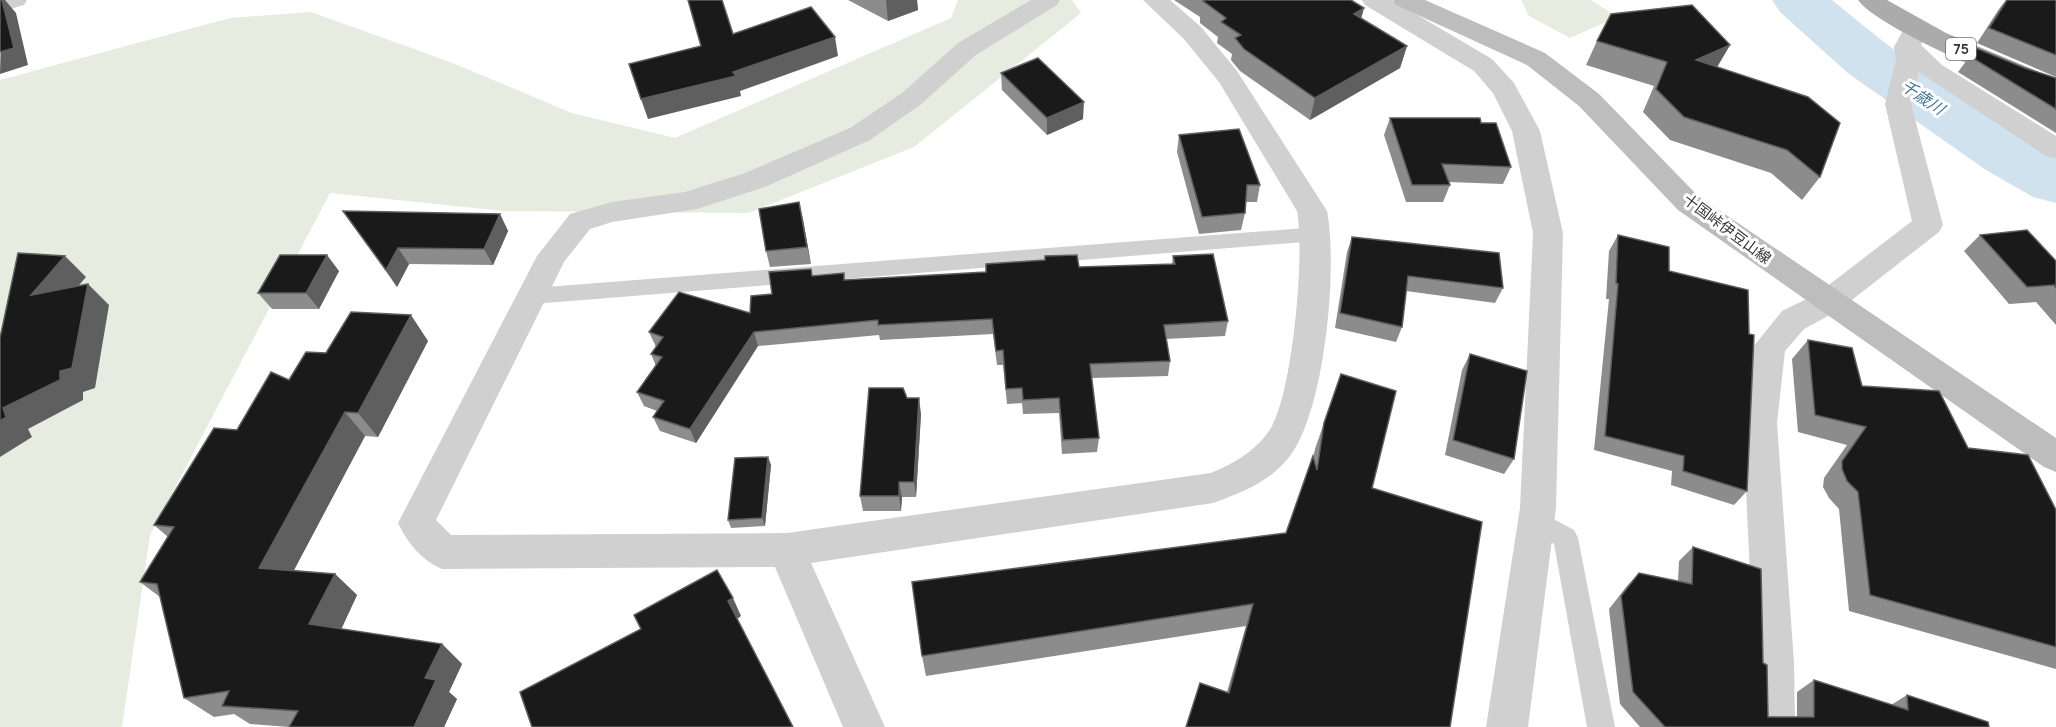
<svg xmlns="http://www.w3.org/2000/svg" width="2056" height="727" viewBox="0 0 2056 727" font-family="Manrope,'Noto Sans JP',sans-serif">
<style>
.green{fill:#e6ecdf}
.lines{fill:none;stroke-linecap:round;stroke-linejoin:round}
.river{fill:#cfe2ee;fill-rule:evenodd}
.lane{fill:#d0d0d0;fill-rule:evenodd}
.street{fill:#d0d0d0;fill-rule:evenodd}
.secondary{fill:#bdbdbd;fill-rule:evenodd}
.primary{fill:#ababab;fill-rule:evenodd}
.wall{fill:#8c8c8c}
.shaded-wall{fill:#5f5f5f}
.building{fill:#1a1a1a;stroke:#5f5f5f;stroke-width:1.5}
.labels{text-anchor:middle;stroke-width:6;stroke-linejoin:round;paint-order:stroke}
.shield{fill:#fff;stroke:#707070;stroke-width:1.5}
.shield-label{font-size:14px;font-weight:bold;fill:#333}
.street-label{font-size:15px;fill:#333;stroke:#fff}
.water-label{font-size:16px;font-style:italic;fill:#3f7597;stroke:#fff}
</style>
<rect width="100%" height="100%" fill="#fff"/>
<g class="green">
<polygon points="958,0 1072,0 1081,13 914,147 748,213 503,211 330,193 150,535 122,727 0,727 0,80 230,18 311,12 450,62 572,113 675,138 951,18"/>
<polygon points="1521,0 1591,0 1617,17 1570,38 1529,16"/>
</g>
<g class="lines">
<path class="river" d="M1772,0H1832C1901,58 1976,112 2056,154V203L2033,197L1986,170L1849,74L1780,12Z"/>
<g class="lane">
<polygon points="1317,227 1324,229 1327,234 1324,239 1317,241 533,304 525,302 522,296 525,290 533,288"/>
<polygon points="1537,510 1574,530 1578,538 1615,727 1587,727 1554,544 1528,529 1525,521 1528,513"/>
</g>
<g class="street">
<polygon points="0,0 27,0 24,5 0,12"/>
<path d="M1031,0H1060L1057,5L976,55L920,105L870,140L765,187L697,209L612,222L590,229L564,262L436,520L451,535L787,533L1211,473C1235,463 1259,449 1272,426C1293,387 1305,254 1297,211L1219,82L1183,38L1143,0H1170L1201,27L1237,71L1327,211C1338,268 1325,410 1290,456C1271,481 1242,493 1213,503L811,563L885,727H843L775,567L442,569C422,561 407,542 398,523L537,256L570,214L612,202L685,192L745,173L850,128L902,93L958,43Z"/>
<polygon points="1362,0 1392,0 1492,59 1514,83 1540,131 1563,233 1556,508 1528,727 1486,727 1520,508 1533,233 1512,131 1493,93 1474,71 1365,5"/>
<polygon points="1916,20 1925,23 1929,28 1921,45 1942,65 2056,136 2056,158 2046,156 1919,72 1911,104 1943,225 1939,232 1839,310 1804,329 1785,351 1777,423 1794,663 1795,727 1753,727 1754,663 1743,423 1753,347 1782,311 1817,294 1912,221 1885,104 1896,60 1894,47 1907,23"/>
</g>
<polygon class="secondary" points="1393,0 1425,0 1545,53 1599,94 1698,196 2056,438 2056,472 2044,467 1678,210 1579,106 1527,65 1396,5"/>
<path class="primary" d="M1858,0H1887L1946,33L2056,79V97C2019,88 1877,28 1858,0Z"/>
</g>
<g class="wall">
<polygon points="848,0 917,0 918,10 888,21"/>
<polygon points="1174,0 1351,0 1364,8 1361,18 1407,46 1400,68 1310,120 1240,71 1231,60 1232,54 1217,43 1218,37 1200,23 1200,17"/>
<polygon points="2006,0 2056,0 2056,77 1977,43 1999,9"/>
<polygon points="1597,41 1730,45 1717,67 1820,177 1802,200 1771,173 1670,140 1643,112 1654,86 1586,65"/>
<polygon points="1976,48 2025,68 2056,78 2056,133 1958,72"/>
<polygon points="1001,73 1083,119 1047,135 1002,90"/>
<polygon points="1390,118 1481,123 1511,167 1503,184 1448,182 1450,185 1443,202 1406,202 1384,135"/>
<polygon points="1179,135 1260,185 1257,202 1246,202 1245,213 1241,230 1199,234 1177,152"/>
<polygon points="799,202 811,264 770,267 766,251"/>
<polygon points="343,211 500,214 508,231 493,265 409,264 397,287"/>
<polygon points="1618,235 1669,271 1747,491 1734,505 1671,485 1672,471 1594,450 1609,299 1606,299 1609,251"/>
<polygon points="1980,235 2056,261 2056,325 2036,302 2009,304 1964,251"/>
<polygon points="1352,237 1503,288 1495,303 1406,291 1402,327 1396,342 1335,328 1347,252"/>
<polygon points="1173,256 1228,321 1225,336 1166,339 1170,361 1168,376 1092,378 1099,438 1097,452 1062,454 1059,413 1023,414 1022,403 1007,404 1003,365 997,365 993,334 880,340 879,335 758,346 696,443 660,431 653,417 657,411 644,406 637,392 656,366 651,354 656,347 649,332 750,313 772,294 812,276 845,280 1079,267 1172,264"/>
<polygon points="339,271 319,309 272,309 258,293"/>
<polygon points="1808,340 1862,386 1968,448 2056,510 2056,669 1849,611 1839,509 1829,498 1823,487 1824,478 1847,445 1798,432 1792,359"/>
<polygon points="428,341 378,437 365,436 294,570 335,574 357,595 341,629 442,644 462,664 449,692 457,699 444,727 289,727 250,724 234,714 214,717 184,698 160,597 140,582 168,537 154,525 237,430 289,380 326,353"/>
<polygon points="1470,354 1514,459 1504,474 1445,455 1462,370"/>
<polygon points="1341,374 1372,488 1450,727 1227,692 1246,626 926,676 922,656 1286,533 1313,456 1313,458 1315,449"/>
<polygon points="907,398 921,414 916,497 902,497 901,511 863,511 860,496"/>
<polygon points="768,457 771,465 765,526 731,528 728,520"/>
<polygon points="1693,547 1763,663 1768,717 1797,717 1797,692 1814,680 1891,705 1907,695 1989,727 1640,727 1620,704 1609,609 1627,586 1639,573 1678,581 1679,561"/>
</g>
<g class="shaded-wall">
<polygon points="2,0 5,0 16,13 28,65 0,74"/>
<polygon points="886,0 917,0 918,10 888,21"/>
<polygon points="1364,8 1358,30 1354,14"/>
<polygon points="835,37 838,56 740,91 741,96 648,119 641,99"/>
<polygon points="1730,45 1716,69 1696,60"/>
<polygon points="1407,46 1400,68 1310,120 1315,98"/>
<polygon points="1084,102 1083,119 1047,135 1047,118"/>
<polygon points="799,202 803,219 811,264 807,247"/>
<polygon points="500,214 508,231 493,265 484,249"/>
<polygon points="398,248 409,264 397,287 386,270"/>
<polygon points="327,255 339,271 319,309 306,293"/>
<polygon points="65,256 86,277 53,316 31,295"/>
<polygon points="88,284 109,305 95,388 83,392 83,400 28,429 32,437 0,457 0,421 3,408"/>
<polygon points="411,315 428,341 378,437 358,413"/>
<polygon points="754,332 758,346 696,443 690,429"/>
<polygon points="919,398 921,414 916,497 914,482"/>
<polygon points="345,412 365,436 284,589 259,568"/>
<polygon points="768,457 771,465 765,526 762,518"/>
<polygon points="899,482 902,497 901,511 899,496"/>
<polygon points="335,574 357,595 334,645 309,624"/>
<polygon points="733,598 741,616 737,619 728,601"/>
<polygon points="442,644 462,664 449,692 457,699 444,727 414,727 425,678"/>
</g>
<g class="building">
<polygon points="0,0 2,0 14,48 0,52"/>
<polygon points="688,0 722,0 733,34 811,7 835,37 733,72 736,76 641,99 629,64 701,46"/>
<polygon points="1205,0 1351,0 1364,8 1354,14 1407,46 1315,98 1244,49 1235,38 1241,35 1221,22 1226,18 1203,1"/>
<polygon points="2007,0 2056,0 2056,55 1989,28"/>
<polygon points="1692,5 1730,45 1696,60 1808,97 1840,123 1820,177 1787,150 1684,117 1656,89 1667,62 1597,41 1611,14"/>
<polygon points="1976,48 2025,68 2056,78 2056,109 1971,57"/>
<polygon points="1038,58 1084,102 1047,118 1001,73"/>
<polygon points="1390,118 1480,118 1481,123 1496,123 1511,167 1442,164 1450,185 1412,185"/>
<polygon points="1239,129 1260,185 1247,185 1245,213 1202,217 1179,135"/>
<polygon points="799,202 807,247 766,251 759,209"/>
<polygon points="343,211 500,214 484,249 398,248 386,270"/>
<polygon points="2027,230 2056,261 2056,288 2054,285 2027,287 1980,235"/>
<polygon points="1618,235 1669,247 1669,271 1748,290 1749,334 1754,335 1747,491 1683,471 1684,456 1605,436 1618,284 1616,283"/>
<polygon points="1352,237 1499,253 1503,288 1408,276 1402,327 1340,313"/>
<polygon points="18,253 65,256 31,295 88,284 72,368 60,371 60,380 3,408 6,417 0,421 0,338"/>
<polygon points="1213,254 1228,321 1164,325 1170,361 1090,364 1099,438 1063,440 1059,398 1023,400 1022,388 1006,389 1003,350 996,351 992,319 878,325 878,320 754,332 690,429 653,417 664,401 637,392 662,357 651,354 663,337 649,332 679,292 750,313 751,296 772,294 769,272 811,269 812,276 844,273 844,280 986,272 986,264 1045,260 1045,256 1077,255 1079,267 1175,264 1173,256"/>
<polygon points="280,255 327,255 306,293 258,293"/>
<polygon points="351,312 411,315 358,413 345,412 259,568 335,574 309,624 442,644 425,678 436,680 414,727 289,727 298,711 222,706 229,691 184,698 157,584 140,582 174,527 154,525 214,428 237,430 271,372 289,380 306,352 326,353"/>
<polygon points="1808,340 1852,348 1862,386 1939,391 1968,448 2028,455 2056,510 2056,647 1870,595 1858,492 1847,481 1842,469 1842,461 1866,427 1815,415"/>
<polygon points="1470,354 1527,371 1514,459 1453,440"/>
<polygon points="1341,374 1396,391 1372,488 1482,522 1450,727 1186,727 1200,683 1229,693 1253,604 922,656 912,582 1286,533 1313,456 1317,470 1324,423"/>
<polygon points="869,388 903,388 907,398 919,398 914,482 899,482 899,496 860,496"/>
<polygon points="768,457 762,518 728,520 735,458"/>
<polygon points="1693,547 1761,569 1763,663 1767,665 1768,717 1814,717 1814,680 1908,710 1907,695 1988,722 1989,727 1665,727 1633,692 1621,596 1639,573 1692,584"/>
<polygon points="717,570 733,598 728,601 793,727 532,727 520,692 641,629 634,615"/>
</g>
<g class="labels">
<rect class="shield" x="1946" y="38" width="30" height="22" rx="4.5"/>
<g class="shield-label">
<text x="1961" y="54">75</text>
</g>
<g class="street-label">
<text transform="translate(1727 229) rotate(37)" y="5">十国峠伊豆山線</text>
</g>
<g class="water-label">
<text transform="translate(1923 97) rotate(34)" y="6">千歳川</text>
</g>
</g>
</svg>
